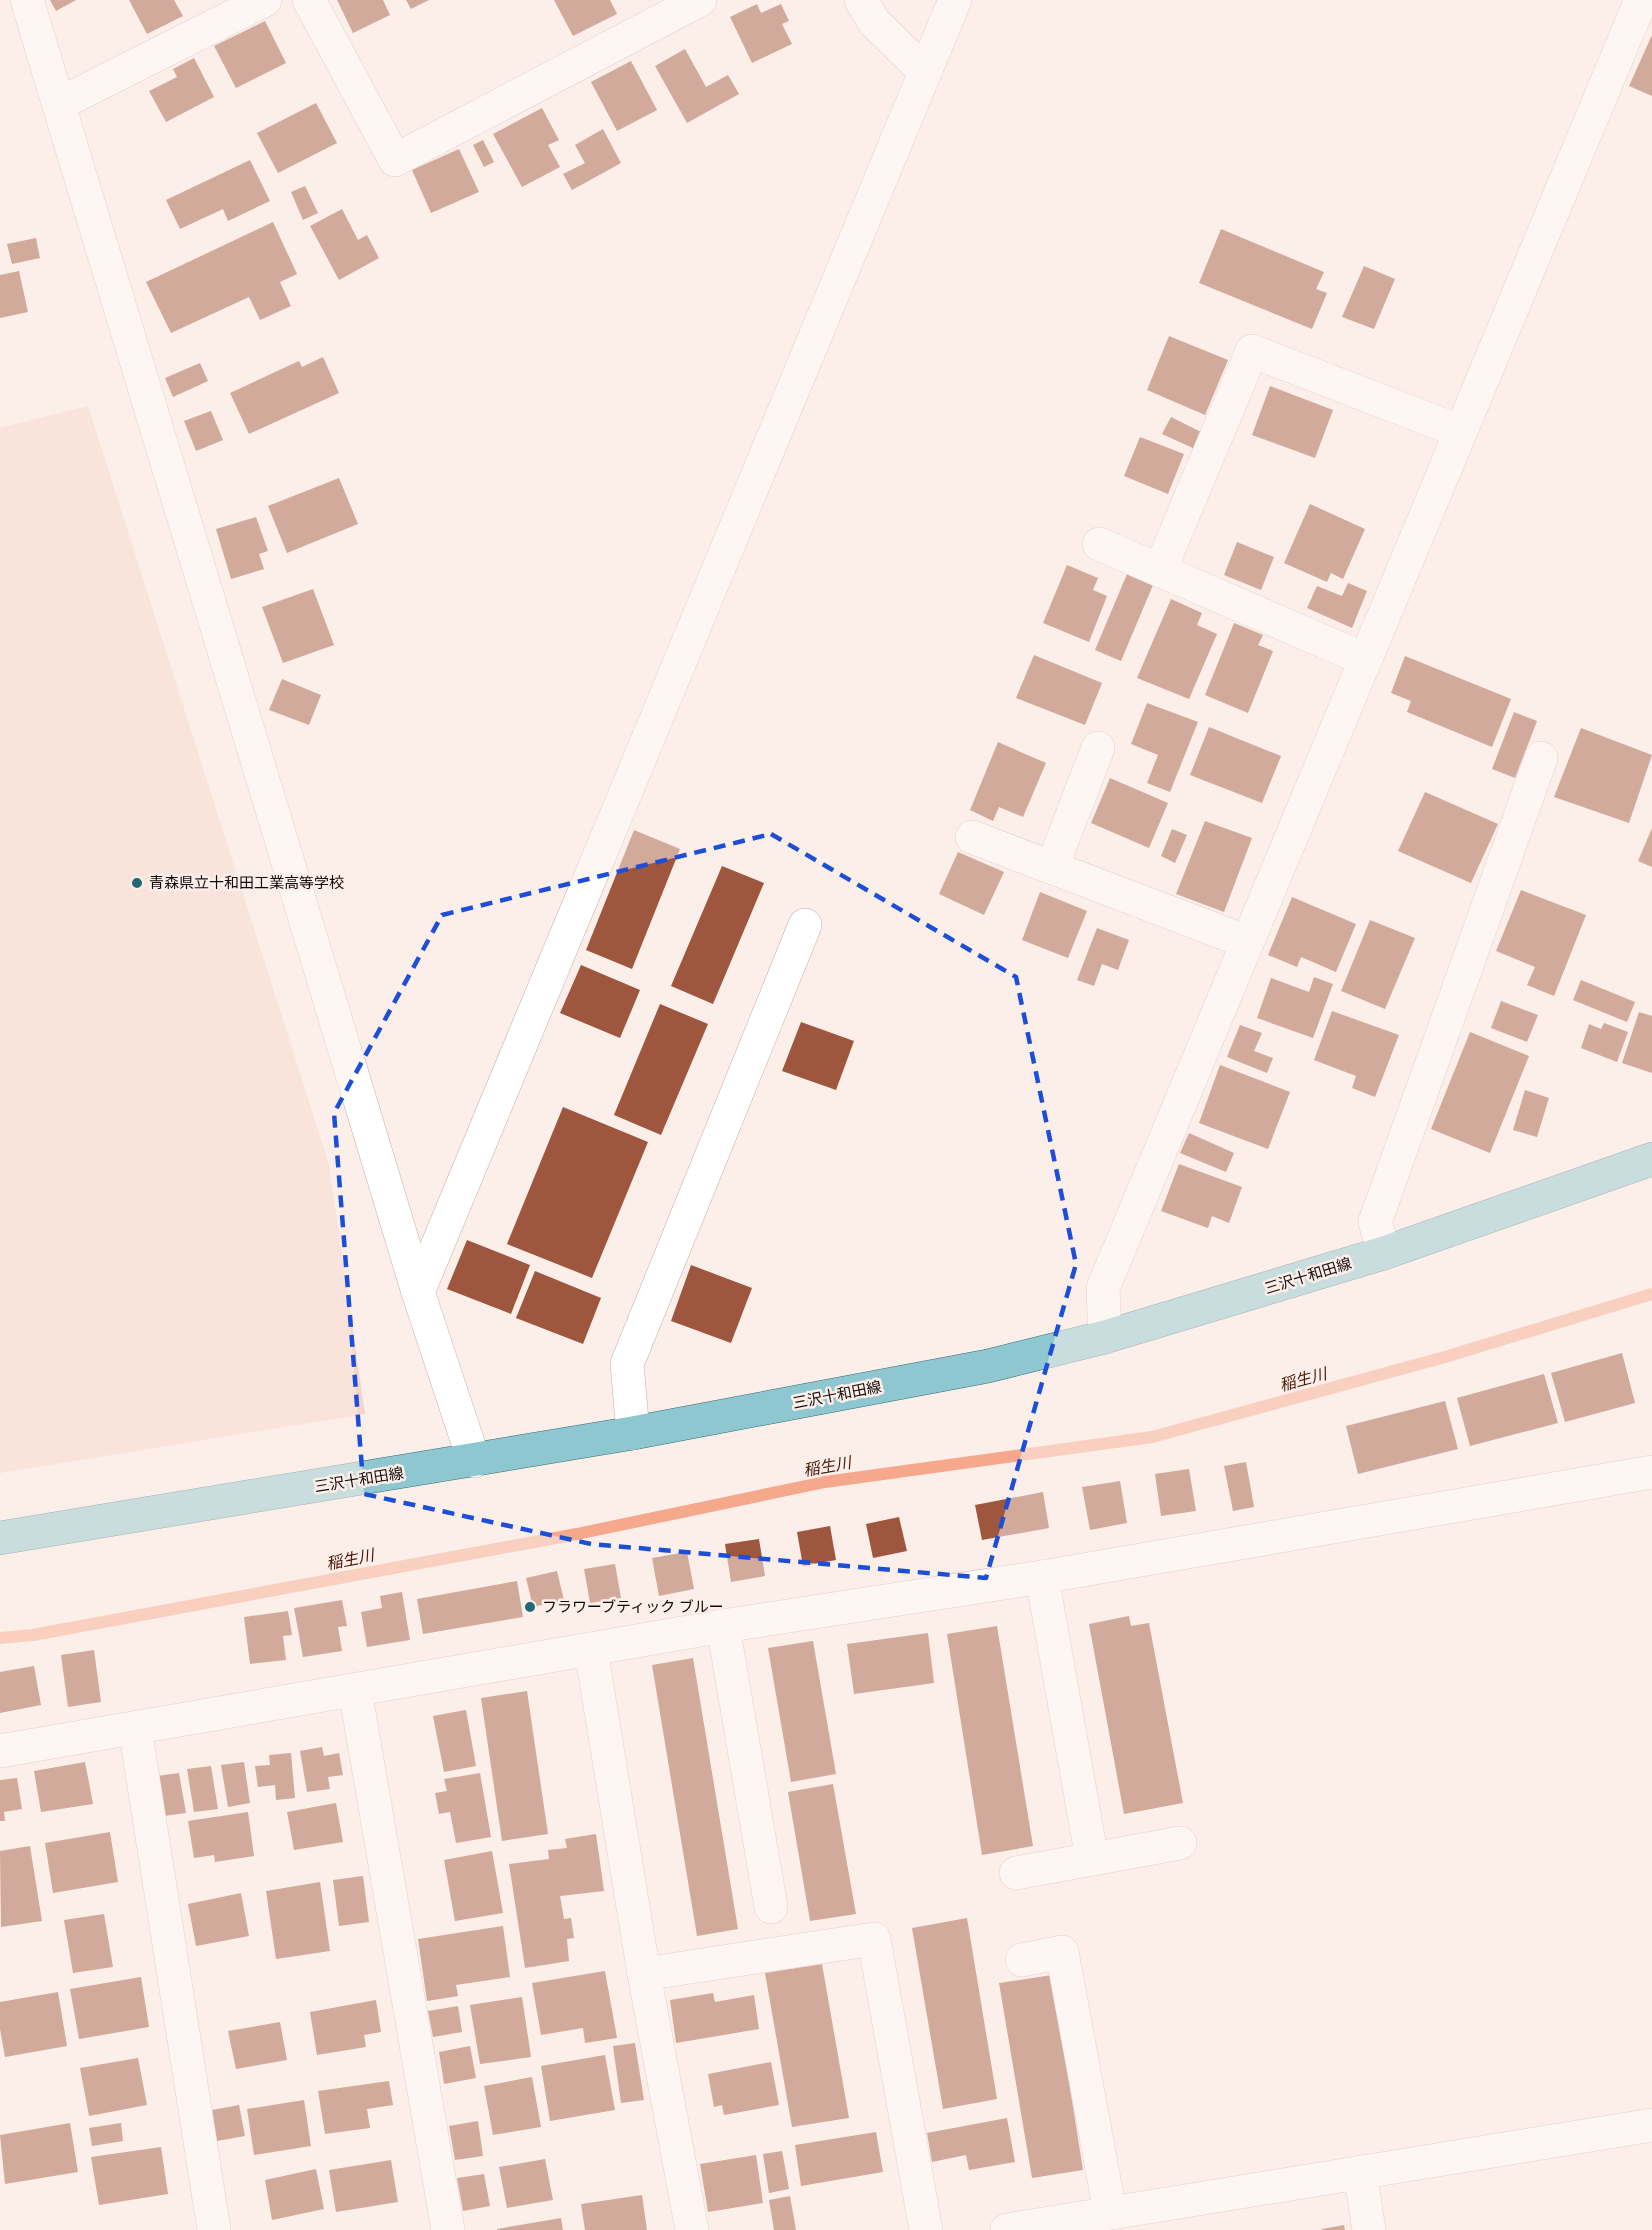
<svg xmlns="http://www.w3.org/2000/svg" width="1652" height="2230" viewBox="0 0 1652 2230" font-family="'IBM Plex Sans','Noto Sans JP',sans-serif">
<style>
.grass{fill:#f5d4c9}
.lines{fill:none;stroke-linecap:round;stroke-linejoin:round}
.stream{stroke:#f6a88d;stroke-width:12}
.building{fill:#9e573e}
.minor-casing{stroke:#c0afa9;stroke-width:34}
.major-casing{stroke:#306d76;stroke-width:34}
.minor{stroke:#fff;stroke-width:33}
.major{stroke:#8ec7d0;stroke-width:33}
.marked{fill:none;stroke:#1d4ed8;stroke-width:4.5;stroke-dasharray:12 8;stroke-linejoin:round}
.poi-dot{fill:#216a75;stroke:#fceee9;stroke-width:2}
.labels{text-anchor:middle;stroke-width:5;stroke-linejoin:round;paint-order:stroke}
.poi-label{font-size:15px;fill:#100a08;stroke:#fceee9;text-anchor:start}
.street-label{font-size:15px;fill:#100a08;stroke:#fceee9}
.water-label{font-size:16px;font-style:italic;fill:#481806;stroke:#fceee9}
</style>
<rect width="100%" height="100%" fill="#fceee9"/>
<polygon class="grass" points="88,406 329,1165 365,1414 0,1473 0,428"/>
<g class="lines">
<polyline class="stream" points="0,1638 33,1635 577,1534 825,1482 1152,1437 1445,1357 1652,1294"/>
</g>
<g class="building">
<polygon points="50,0 76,0 56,11"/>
<polygon points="129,0 174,0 183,16 147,34"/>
<polygon points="337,0 383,0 390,15 353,33"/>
<polygon points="406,0 429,0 411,9"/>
<polygon points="554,0 610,0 617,14 573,36"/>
<polygon points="757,4 761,13 781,4 789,21 782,24 792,44 752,63 730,17"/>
<polygon points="265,21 286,63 236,88 214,46"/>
<polygon points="1652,35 1652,96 1629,86"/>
<polygon points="685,49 706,87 728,75 739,94 687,123 655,66"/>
<polygon points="194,58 214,97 166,122 149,91 177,77 173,69"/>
<polygon points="631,61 657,110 617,131 591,82"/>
<polygon points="316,103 337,143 278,173 257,133"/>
<polygon points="542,108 559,140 548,145 560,167 522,187 493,134"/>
<polygon points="603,129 621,163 572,190 563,174 585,163 575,145"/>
<polygon points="483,140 494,162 484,167 473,145"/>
<polygon points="459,149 479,192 431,213 412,170"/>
<polygon points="250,160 270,201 228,221 223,209 180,229 166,200"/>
<polygon points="305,186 318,213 303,220 291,192"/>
<polygon points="342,209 358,240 367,235 379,258 339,280 310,226"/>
<polygon points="273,222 297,274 280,282 291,306 260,320 249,297 171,333 146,282"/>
<polygon points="1221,229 1324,272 1316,289 1327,293 1312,329 1199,283"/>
<polygon points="36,238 40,258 12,264 7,244"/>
<polygon points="1364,266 1395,279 1374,329 1342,317"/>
<polygon points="19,271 28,312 0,318 0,275"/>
<polygon points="1169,336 1228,360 1205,415 1147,390"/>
<polygon points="323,357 339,393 249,434 230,393 299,361 302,367"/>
<polygon points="200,363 208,381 173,397 165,378"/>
<polygon points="1270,386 1333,410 1315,458 1252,435"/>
<polygon points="211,411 223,440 196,451 184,421"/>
<polygon points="1171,417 1203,433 1195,449 1162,434"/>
<polygon points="1140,437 1184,454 1168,494 1124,476"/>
<polygon points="339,478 358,524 287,553 268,506"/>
<polygon points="1310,504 1365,529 1343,579 1331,573 1327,582 1284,563"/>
<polygon points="256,517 268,551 259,554 264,569 231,579 216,529"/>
<polygon points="1237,542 1274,557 1261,590 1224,575"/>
<polygon points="1067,565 1098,578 1093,590 1107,596 1089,642 1043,623"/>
<polygon points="1127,574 1153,585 1121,661 1095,650"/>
<polygon points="1348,583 1367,591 1352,628 1307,608 1317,586 1342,596"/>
<polygon points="313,589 334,645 283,663 262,607"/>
<polygon points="1171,599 1202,613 1197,625 1217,634 1189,699 1137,678"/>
<polygon points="1234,623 1263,635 1258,645 1273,651 1248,713 1205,695"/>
<polygon points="1034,655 1102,683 1085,725 1016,698"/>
<polygon points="1405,656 1511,699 1492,747 1407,712 1411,701 1391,693"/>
<polygon points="282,679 321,695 309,725 269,710"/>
<polygon points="1147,703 1198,722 1170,792 1147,783 1158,755 1131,744"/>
<polygon points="1514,712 1537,721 1515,778 1492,769"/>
<polygon points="1209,727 1281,756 1262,803 1190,775"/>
<polygon points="1581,728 1652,755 1629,823 1554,797"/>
<polygon points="998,742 1046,763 1023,817 999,807 993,821 970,810"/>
<polygon points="1110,778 1168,803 1149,848 1091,823"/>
<polygon points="1425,792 1498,824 1471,883 1398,851"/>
<polygon points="1205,821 1252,838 1224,912 1176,894"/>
<polygon points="1652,828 1652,867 1638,861"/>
<polygon points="1172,829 1187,835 1175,863 1161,856"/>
<polygon points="634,830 680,849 632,969 586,950"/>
<polygon points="958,852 1004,872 984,915 939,894"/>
<polygon points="722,866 764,883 713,1004 671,986"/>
<polygon points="1521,890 1586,915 1554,996 1527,985 1535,967 1496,951"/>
<polygon points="1040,892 1087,911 1068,958 1022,940"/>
<polygon points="1292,897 1356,924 1336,972 1301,957 1297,967 1268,955"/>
<polygon points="1370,920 1415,938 1385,1009 1341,991"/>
<polygon points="1097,928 1129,940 1118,970 1102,964 1094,986 1077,980"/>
<polygon points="581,965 640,990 620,1038 560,1013"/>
<polygon points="1314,977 1333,984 1313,1038 1257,1018 1271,978 1309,992"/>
<polygon points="1581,980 1635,1002 1627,1022 1573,1000"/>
<polygon points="1501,1001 1538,1015 1527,1042 1491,1028"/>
<polygon points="660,1004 708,1024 661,1135 614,1115"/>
<polygon points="1332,1011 1399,1035 1375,1097 1352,1088 1356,1076 1314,1060"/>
<polygon points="1639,1012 1652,1016 1652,1073 1622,1063"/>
<polygon points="801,1022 854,1041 836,1090 782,1071"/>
<polygon points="1604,1023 1628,1032 1617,1062 1581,1048 1589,1024 1601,1029"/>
<polygon points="1240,1025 1262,1033 1254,1051 1273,1058 1267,1073 1227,1057"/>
<polygon points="1470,1032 1529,1056 1490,1153 1431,1129"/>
<polygon points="1220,1065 1290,1092 1268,1149 1199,1123"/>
<polygon points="1525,1090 1549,1098 1537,1137 1513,1130"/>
<polygon points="563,1107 648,1142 592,1278 507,1244"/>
<polygon points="1189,1133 1234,1153 1226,1172 1180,1153"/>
<polygon points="1179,1164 1242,1187 1229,1223 1212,1216 1208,1228 1161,1211"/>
<polygon points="467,1240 530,1265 511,1314 447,1289"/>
<polygon points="691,1265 752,1288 731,1343 671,1321"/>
<polygon points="535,1271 601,1298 583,1344 516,1318"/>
<polygon points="1622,1353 1635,1403 1565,1422 1551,1373"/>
<polygon points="1544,1374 1558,1423 1470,1446 1457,1398"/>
<polygon points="1445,1401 1458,1449 1358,1474 1346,1426"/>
<polygon points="1246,1462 1254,1507 1233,1511 1224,1466"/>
<polygon points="1189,1469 1196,1511 1161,1516 1155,1474"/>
<polygon points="1120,1481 1127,1523 1090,1530 1082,1487"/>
<polygon points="1043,1492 1049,1528 982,1540 975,1505"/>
<polygon points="899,1517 907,1551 873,1558 866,1524"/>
<polygon points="830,1526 836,1560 803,1566 797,1532"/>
<polygon points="759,1539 765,1576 731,1582 725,1544"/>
<polygon points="687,1552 694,1589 659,1596 652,1558"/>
<polygon points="615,1564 621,1598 590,1603 584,1569"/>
<polygon points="557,1571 564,1600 533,1607 526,1578"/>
<polygon points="517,1581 523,1617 423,1634 417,1599"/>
<polygon points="402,1592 410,1640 367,1647 361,1612 382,1608 380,1596"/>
<polygon points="342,1600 347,1626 338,1627 342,1651 303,1657 294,1608"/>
<polygon points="288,1611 292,1635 283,1636 286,1660 250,1664 244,1617"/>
<polygon points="1129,1616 1131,1626 1149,1623 1183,1803 1124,1814 1089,1624"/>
<polygon points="997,1626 1033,1846 982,1855 947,1634"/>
<polygon points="928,1633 934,1683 854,1694 847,1644"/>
<polygon points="813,1641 836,1774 791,1782 768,1648"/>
<polygon points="94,1650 101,1702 68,1707 61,1655"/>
<polygon points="693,1658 738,1929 697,1936 652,1665"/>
<polygon points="34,1666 41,1705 0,1713 0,1672"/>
<polygon points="527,1691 548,1834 502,1841 481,1698"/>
<polygon points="466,1710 476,1766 444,1772 433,1716"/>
<polygon points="322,1747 324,1756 339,1753 343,1775 328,1777 330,1789 307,1792 300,1751"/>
<polygon points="291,1753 295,1798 276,1800 275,1785 258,1787 255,1766 270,1765 269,1755"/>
<polygon points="85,1762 93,1804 41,1812 34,1771"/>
<polygon points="244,1762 250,1803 228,1807 221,1765"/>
<polygon points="211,1766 218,1809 194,1812 187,1769"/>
<polygon points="179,1773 186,1813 164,1816 157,1776"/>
<polygon points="480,1773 491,1837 456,1843 450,1812 439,1814 435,1793 447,1791 444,1779"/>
<polygon points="17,1778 22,1809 4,1812 5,1821 0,1821 0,1780"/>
<polygon points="833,1784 856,1914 810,1921 788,1792"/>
<polygon points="336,1803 343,1842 294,1850 287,1812"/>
<polygon points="248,1812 254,1856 215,1862 214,1855 194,1858 188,1821"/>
<polygon points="110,1832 118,1882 53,1893 45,1843"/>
<polygon points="596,1834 604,1891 560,1896 564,1919 571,1918 574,1938 567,1939 569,1961 525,1968 509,1864 549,1859 548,1850 567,1848 565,1839"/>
<polygon points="30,1846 42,1921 1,1927 0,1851"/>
<polygon points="492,1851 503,1913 455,1921 444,1860"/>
<polygon points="363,1876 369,1922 339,1926 333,1880"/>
<polygon points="320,1882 330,1951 276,1959 266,1891"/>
<polygon points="241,1893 249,1936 196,1946 188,1904"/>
<polygon points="104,1914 113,1967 73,1973 64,1920"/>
<polygon points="967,1918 997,2099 943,2109 912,1928"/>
<polygon points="503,1926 510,1977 456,1985 458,1996 427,2001 418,1939"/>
<polygon points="822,1964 849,2118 792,2127 765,1973"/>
<polygon points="605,1971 617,2038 585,2043 583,2028 541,2035 532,1983"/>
<polygon points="1052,1975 1083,2170 1032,2178 999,1983"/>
<polygon points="141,1977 149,2027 79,2039 70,1989"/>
<polygon points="58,1992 67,2046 5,2057 0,2029 0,2002"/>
<polygon points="713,1993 715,2002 754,1995 759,2029 676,2043 670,2000"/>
<polygon points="522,1997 531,2057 480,2064 470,2005"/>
<polygon points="376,2000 381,2032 364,2035 366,2047 317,2055 310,2012"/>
<polygon points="458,2006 462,2032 433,2037 428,2011"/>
<polygon points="280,2022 287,2060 236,2069 228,2031"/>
<polygon points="635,2043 644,2100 621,2103 613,2046"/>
<polygon points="470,2046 476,2078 444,2084 439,2052"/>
<polygon points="605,2055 615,2110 550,2121 541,2066"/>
<polygon points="138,2058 147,2105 89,2116 80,2068"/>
<polygon points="771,2062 779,2105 724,2115 722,2105 714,2107 708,2074"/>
<polygon points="532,2077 541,2127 493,2135 484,2086"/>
<polygon points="389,2081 393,2105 367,2109 370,2128 325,2134 318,2091"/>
<polygon points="304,2100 311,2146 254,2155 247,2109"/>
<polygon points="239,2105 245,2136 217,2141 212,2110"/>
<polygon points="1007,2118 1015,2162 969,2170 966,2155 932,2162 927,2133"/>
<polygon points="478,2121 483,2156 455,2160 449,2126"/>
<polygon points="70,2123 78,2172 5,2184 0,2135"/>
<polygon points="121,2123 123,2141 92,2146 89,2128"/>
<polygon points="876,2132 883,2172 801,2186 795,2145"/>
<polygon points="161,2147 168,2194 99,2205 91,2157"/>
<polygon points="782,2151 789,2189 769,2193 763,2154"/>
<polygon points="756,2155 763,2203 708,2212 700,2164"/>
<polygon points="545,2159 553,2200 507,2208 499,2167"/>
<polygon points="391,2160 398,2202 336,2212 329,2170"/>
<polygon points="316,2169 324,2209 272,2220 265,2180"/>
<polygon points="484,2174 490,2206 463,2211 457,2178"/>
<polygon points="642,2195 647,2230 585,2230 581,2204"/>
<polygon points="790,2196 796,2230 774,2230 769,2200"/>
<polygon points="561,2218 563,2230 497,2230 497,2229"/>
<polygon points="1344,2225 1345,2230 1322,2230 1322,2229"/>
</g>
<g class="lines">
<defs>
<g id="minor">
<polyline points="27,0 418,1292 474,1461"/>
<polyline points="309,0 395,160 700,0"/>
<polyline points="861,0 874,22 925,72"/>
<polyline points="59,104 265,0"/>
<polyline points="1099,544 1364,659"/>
<polyline points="1160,570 1252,351 1459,431"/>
<polyline points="972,837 1247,942"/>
<polyline points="1052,867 1098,748"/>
<polyline points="1384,1253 1375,1222 1541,758"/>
<polyline points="418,1292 955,0"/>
<polyline points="1105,1337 1103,1288 1641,0"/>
<polyline points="633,1433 627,1364 805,925"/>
<polyline points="1042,1577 1092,1859"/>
<polyline points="723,1626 771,1907"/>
<polyline points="591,1650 644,1974"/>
<polyline points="355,1690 448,2230"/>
<polyline points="135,1728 214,2230"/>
<polyline points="0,1751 723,1626 1042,1577 1652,1472"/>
<polyline points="1016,1873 1180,1843"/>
<polyline points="1022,1960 1062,1952 1110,2212"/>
<polyline points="1360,2172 1369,2230"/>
<polyline points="692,2230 644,1974 874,1939 926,2230"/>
<polyline points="1007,2230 1652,2125"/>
</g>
<polyline id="major" points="0,1538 633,1433 988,1366 1105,1337 1384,1253 1652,1159"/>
</defs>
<use href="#minor" class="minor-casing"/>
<use href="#major" class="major-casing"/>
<use href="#minor" class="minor"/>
<use href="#major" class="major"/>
</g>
<path d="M0 0H1652V2230H0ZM771,834L1016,977L1076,1264L986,1578L591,1544L364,1494L334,1113L442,915Z" fill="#fceee9" fill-opacity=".55" fill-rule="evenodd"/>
<path class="marked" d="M771,834L1016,977L1076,1264L986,1578L591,1544L364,1494L334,1113L442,915Z"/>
<g class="poi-dot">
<circle cx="137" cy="883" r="6"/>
<circle cx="530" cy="1607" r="6"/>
</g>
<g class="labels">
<g class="poi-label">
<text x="149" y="888">青森県立十和田工業高等学校</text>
<text x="542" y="1612">フラワーブティック ブルー</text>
</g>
<g class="street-label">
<text transform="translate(1308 1276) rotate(-17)" y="5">三沢十和田線</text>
<text transform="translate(837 1395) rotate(-11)" y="5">三沢十和田線</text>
<text transform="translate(359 1480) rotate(-9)" y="5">三沢十和田線</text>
</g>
<g class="water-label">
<text transform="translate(1303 1379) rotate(-15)" y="6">稲生川</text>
<text transform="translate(827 1466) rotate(-10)" y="6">稲生川</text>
<text transform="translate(350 1559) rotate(-11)" y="6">稲生川</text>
</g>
</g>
</svg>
